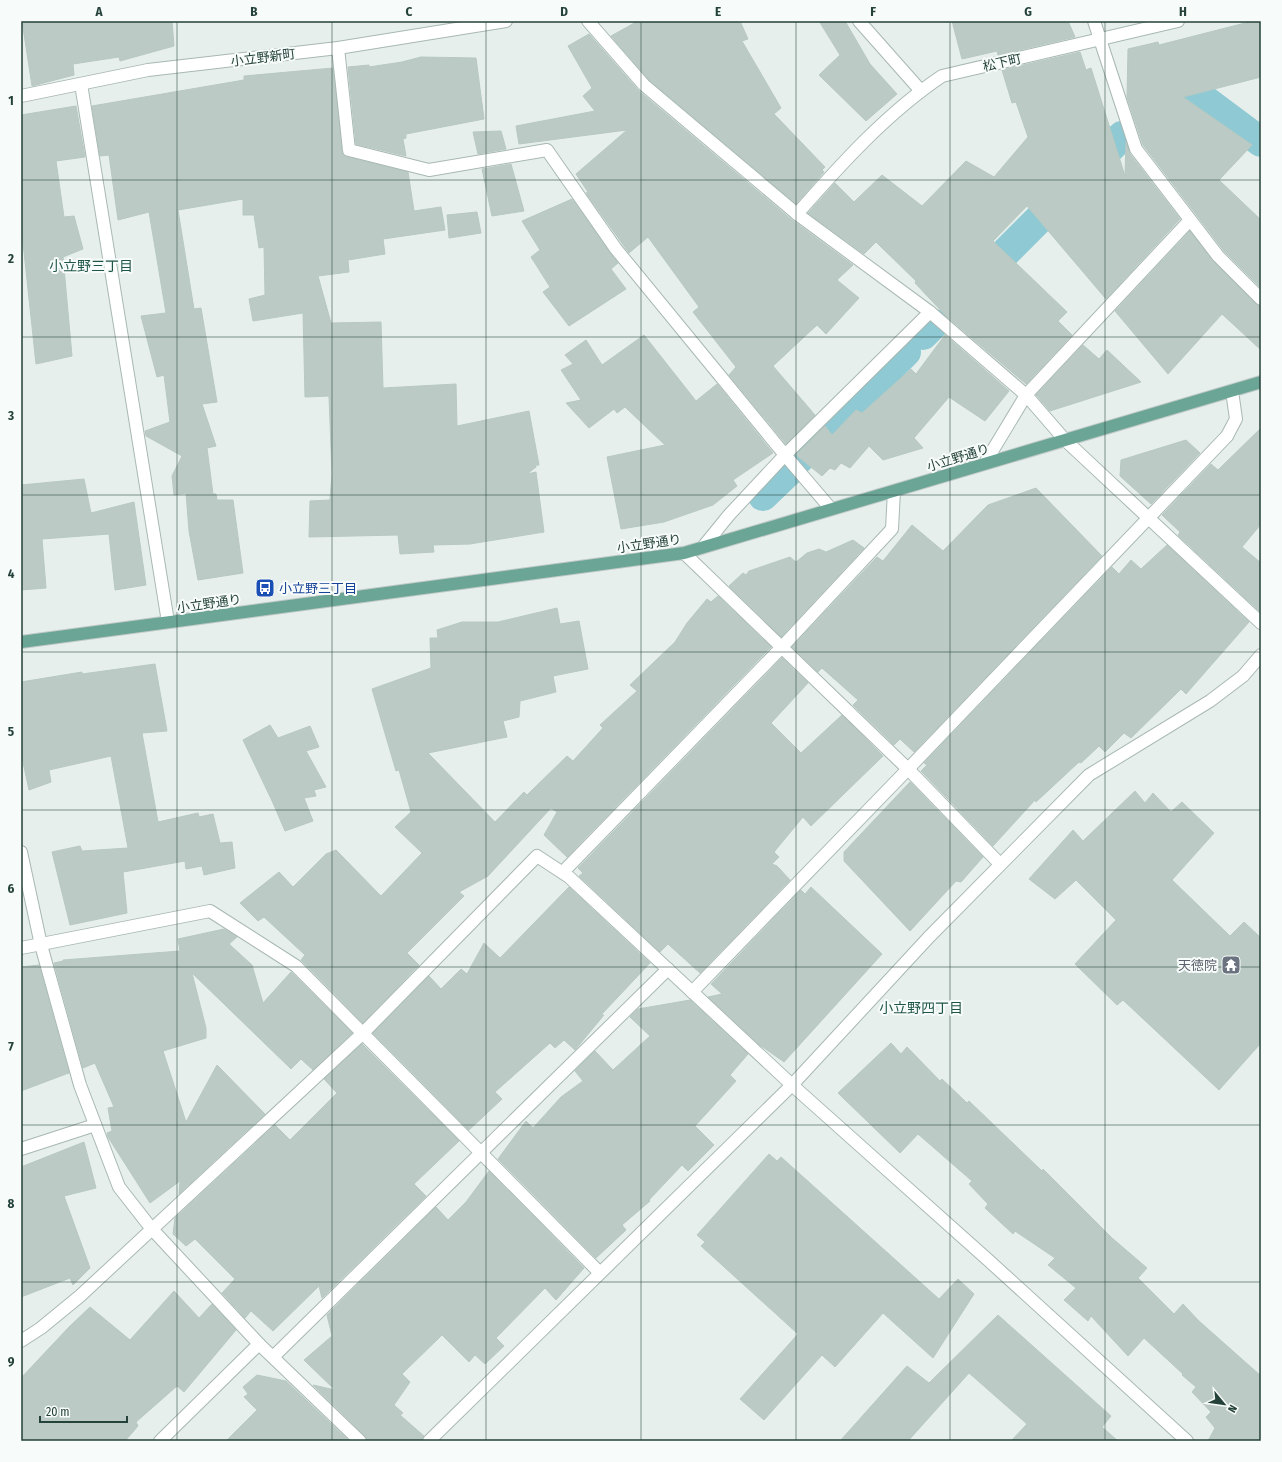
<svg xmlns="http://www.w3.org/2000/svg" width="1282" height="1462" viewBox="0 0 1282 1462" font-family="'Fira Sans Condensed','Noto Sans JP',sans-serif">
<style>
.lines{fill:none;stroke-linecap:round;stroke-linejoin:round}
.canal{stroke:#8ec9d4;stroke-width:30}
.building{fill:#bbcac4;stroke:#b8c9c2}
.lane-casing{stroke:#a8b8b2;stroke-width:14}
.street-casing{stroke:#a8b8b2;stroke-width:14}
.primary-casing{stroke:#c2cac8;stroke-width:14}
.lane{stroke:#fff;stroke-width:12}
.street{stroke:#fff;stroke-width:12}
.primary{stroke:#6aa596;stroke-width:12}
.grid{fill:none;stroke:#24423a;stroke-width:1;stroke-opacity:0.55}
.labels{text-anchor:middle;stroke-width:4;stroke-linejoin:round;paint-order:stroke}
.street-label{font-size:13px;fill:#24423a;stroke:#f7fbf9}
.transit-label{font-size:13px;fill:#164399;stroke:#f7fbf9;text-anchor:start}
.worship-label{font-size:13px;fill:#5b616d;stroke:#f7fbf9;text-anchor:end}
.neighbourhood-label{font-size:14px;fill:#1f5548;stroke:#f7fbf9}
.neatline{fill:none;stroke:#24423a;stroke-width:1.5}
.grid-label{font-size:13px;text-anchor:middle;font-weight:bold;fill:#24423a}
</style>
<rect width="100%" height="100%" fill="#e6efeb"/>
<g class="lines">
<g class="canal">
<polyline points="1162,97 1171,88 1186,86 1261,142"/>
<polyline points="976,282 1122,136"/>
<polyline points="923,335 934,324"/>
<polyline points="799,459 906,352"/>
<polyline points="763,496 788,472"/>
</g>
</g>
<g class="building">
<polygon points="22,21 172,21 174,46 120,61 119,57 73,64 74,75 32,86"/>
<polygon points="638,21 740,21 748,39 742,41 781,108 774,114 825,167 822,170 824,172 796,204 649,80 611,36"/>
<polygon points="819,21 845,21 870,64 897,94 866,121 819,75 840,55"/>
<polygon points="952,21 1068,21 1075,37 998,55 997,51 962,59"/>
<polygon points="1253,21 1261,21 1261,77 1183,97 1252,145 1219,180 1261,220 1261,288 1224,251 1143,145 1127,97 1128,49 1158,42 1159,45"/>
<polygon points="589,34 639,91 792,220 853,265 837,280 859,298 826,334 817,325 773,366 815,415 786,444 729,375 736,367 693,312 699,307 648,237 629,253 586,193 588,192 576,174 627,130 519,144 516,126 595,111 583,96 592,88 568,46"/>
<polygon points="1080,52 1086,70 1091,68 1125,176 1126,142 1130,154 1180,219 1106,299 1027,206 993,241 1067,312 1058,321 1072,335 1026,384 946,316 915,283 916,281 876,242 864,254 808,213 835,183 854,202 882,175 922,206 966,161 994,177 1028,137 1016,102 1012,103 1002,70"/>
<polygon points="421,57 476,58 484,119 406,134 406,138 403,139 406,156 356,144 348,67 369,65 369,67 402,62"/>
<polygon points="333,68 343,155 347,157 408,172 414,211 441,207 445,230 383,239 385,254 348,260 349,272 318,276 331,323 381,322 383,388 456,384 457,426 529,411 539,465 536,465 536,467 527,474 536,472 544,532 470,544 433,545 434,552 400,554 398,535 309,537 310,501 330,500 332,474 329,396 305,397 303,313 253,321 249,299 265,295 264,247 259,248 254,215 243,215 243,199 178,210 194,309 201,308 217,402 202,404 216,446 207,448 213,494 216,494 217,500 233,500 243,573 198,580 189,531 186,493 174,495 172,476 182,456 146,436 145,431 170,422 164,375 157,377 141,316 166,313 149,212 118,220 109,155 100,156 92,106 244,80 244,76"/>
<polygon points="76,106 85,157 56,161 64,217 74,216 83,249 63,257 72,356 36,364 21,224 21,115"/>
<polygon points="501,131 506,149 478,154 473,132"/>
<polygon points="511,164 524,211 492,216 482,169"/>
<polygon points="572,199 618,263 611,269 626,289 569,326 543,292 550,287 531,257 540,250 522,221"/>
<polygon points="477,212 481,233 449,238 447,215"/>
<polygon points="1190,231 1213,261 1256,304 1261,306 1261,350 1222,314 1168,374 1115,311"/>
<polygon points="644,335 696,401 717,384 773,453 733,480 737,486 713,505 664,522 621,529 607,457 665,445 625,407 617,413 614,409 589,428 566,403 581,400 561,370 573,364 565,355 586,340 602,365"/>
<polygon points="945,335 1009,391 985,421 949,397 914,438 923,448 883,460 869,446 850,468 841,463 835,470 830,468 822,476 796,455 825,426 832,435 856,410 862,413 911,369 916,374"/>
<polygon points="1083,345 1099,359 1107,350 1141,382 1050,411 1036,395"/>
<polygon points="1261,428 1261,524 1242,547 1261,563 1261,608 1259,611 1178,535 1180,532 1162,515 1211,464 1218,470"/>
<polygon points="1186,440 1200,453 1151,504 1120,476 1121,460"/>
<polygon points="84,479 91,513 134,502 146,585 115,590 109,534 42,539 46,588 21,590 21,485"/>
<polygon points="1036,488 1102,556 914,752 900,739 894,745 853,705 858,700 822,668 818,672 792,647 877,557 883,561 912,525 943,551 988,505"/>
<polygon points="853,540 864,548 781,637 729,586 743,573 746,575 749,571 790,557 796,562 807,553 819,549 826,552"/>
<polygon points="1167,545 1249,622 1186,694 1181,689 1131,738 1124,733 1105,752 1099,746 1081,763 1079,762 1036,802 1035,800 993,846 921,771 927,765 924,763 1112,567 1119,574 1131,560 1141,569"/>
<polygon points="718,596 771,647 567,857 544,835 557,812 551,808 488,876 459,892 464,896 407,953 419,965 363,1023 301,960 305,955 264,917 258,921 240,903 279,872 293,887 326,854 336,850 381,896 422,853 395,827 411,812 399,770 396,771 372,689 431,668 430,638 438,638 437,630 462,622 498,622 557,608 560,624 579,621 588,669 553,676 556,692 520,701 519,717 503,721 507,737 428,753 495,822 524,792 527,795 567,756 573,761 603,728 600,725 637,691 630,685 675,642 687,623 707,599 711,602"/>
<polygon points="782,658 808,683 771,723 801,753 842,715 883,756 811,826 803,817 774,852 779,857 772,864 777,866 790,880 700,973 668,944 660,952 579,876 583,873 578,868"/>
<polygon points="155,664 167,731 142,733 158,822 198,813 199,817 213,814 220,843 232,842 235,868 204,875 202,866 186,869 185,861 123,872 127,913 70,925 52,852 80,846 82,851 128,848 111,756 49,770 51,782 29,790 21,753 21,682 82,672 82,674"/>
<polygon points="270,725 278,738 310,726 319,747 306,751 326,787 314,790 316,796 304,798 313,821 285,831 273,803 243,740"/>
<polygon points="910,782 983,857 961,882 956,881 910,931 844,861 844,852"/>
<polygon points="1135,791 1145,803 1153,793 1171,812 1182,802 1214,833 1172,880 1230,936 1244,922 1261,938 1261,1043 1219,1090 1123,1000 1117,1005 1075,964 1116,920 1076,880 1055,899 1029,879 1073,830 1083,841"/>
<polygon points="569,887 650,963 601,1015 604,1015 575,1050 564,1040 555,1048 550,1043 495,1092 502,1099 469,1130 373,1033 429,976 441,989 461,969 467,974 484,943 500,958"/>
<polygon points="811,887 882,954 784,1062 760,1045 708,997 722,994 711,984 801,890 805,894"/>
<polygon points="224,929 237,937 229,944 252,965 263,1003 291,972 352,1033 313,1070 301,1059 291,1069 192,973 206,1028 206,1038 163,1051 186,1122 217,1065 265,1114 179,1194 180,1181 150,1203 108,1137 107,1133 112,1131 108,1108 114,1107 95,1063 83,1068 54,963 63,961 63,960 180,951 178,939"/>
<polygon points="39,965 69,1073 67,1074 65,1071 66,1074 21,1091 21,967"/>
<polygon points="690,1000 748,1054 730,1075 736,1081 695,1126 714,1145 688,1171 682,1165 649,1200 650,1201 622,1225 626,1230 596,1258 498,1159 526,1121 533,1128 561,1097 583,1081 575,1071 595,1051 613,1070 650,1036 630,1017 638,1009"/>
<polygon points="891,1043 901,1054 907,1047 940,1081 942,1079 967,1103 969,1101 1042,1171 1043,1169 1112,1238 1147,1268 1138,1278 1174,1314 1183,1304 1199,1321 1261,1376 1261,1441 1208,1441 1215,1428 1206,1417 1211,1412 1192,1392 1196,1387 1182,1375 1183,1374 1144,1338 1128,1356 1091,1316 1088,1321 1064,1300 1076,1288 1048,1265 1055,1258 1015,1231 1013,1234 985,1208 988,1204 969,1184 972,1181 918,1134 900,1153 838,1093"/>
<polygon points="362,1044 459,1141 414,1184 426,1196 322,1298 319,1286 273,1331 251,1311 245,1318 222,1293 235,1279 195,1239 186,1246 173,1234 175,1218 275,1125 290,1140 337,1093 324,1079"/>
<polygon points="84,1142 96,1188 64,1196 90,1268 73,1285 70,1278 21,1297 21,1167"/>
<polygon points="769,1154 777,1161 781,1157 939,1299 958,1279 974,1294 933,1358 883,1313 835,1367 822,1355 764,1420 740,1399 798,1334 701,1246 705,1242 697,1235"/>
<polygon points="489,1171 584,1268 556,1300 545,1288 496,1338 504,1346 485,1364 475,1355 469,1362 442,1335 402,1374 410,1382 394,1405 403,1413 400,1415 424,1436 422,1441 367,1441 365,1436 313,1385 335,1390 304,1360 332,1336 327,1315 436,1207 448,1220 466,1202"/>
<polygon points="174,1291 199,1318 212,1304 236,1330 184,1392 177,1386 136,1422 138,1426 125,1441 21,1441 21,1378 69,1327 90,1307 130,1340"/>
<polygon points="998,1315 1111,1416 1102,1427 1118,1441 1011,1441 1027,1424 969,1373 908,1441 840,1441 907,1366 929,1383"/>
<polygon points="257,1375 286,1381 349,1441 226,1441 257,1410 244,1397 248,1394 243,1387"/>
</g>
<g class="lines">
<defs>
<g id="lane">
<polyline points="1065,440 1261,623"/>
<polyline points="908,769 1227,436"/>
<polyline points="563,872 781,648 892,529 894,491"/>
</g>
<g id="street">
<polyline points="588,21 644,85 797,214 930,312 1026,395 1065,440"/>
<polyline points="859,21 921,91"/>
<polyline points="1094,21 1136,149 1218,256 1261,299"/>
<polyline points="338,48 349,150 429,170 547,150 616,249 785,455 729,515 703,547"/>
<polyline points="81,84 168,622"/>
<polyline points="21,96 148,70 338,48 506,21"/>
<path d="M797,214C841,164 887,113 942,76L1178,21"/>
<polyline points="1227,436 1236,419 1232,391"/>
<polyline points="985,463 1026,395 1190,220"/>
<polyline points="831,509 785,455 930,312"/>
<polyline points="684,553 908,769 1000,864"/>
<polyline points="21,852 41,945 80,1085 119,1187 151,1228 259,1344 360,1441"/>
<polyline points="21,948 210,911 296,966 600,1273"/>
<polyline points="692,992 908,769"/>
<polyline points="21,1149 95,1125"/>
<polyline points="21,1341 41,1328 80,1296 362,1034 537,856 569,877 792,1085 987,1259 1187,1441"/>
<polyline points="273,1357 668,969"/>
<polyline points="160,1441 259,1344"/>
<polyline points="429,1441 792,1085 929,937 1089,775 1210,701 1243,676 1261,655"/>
</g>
<polyline id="primary" points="21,642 684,553 1261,382"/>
</defs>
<use href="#lane" class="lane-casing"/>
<use href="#street" class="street-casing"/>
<use href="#primary" class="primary-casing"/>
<use href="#lane" class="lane"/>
<use href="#street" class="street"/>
<use href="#primary" class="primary"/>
</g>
<path class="grid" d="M177,21V1441M332,21V1441M486,21V1441M641,21V1441M796,21V1441M950,21V1441M1105,21V1441M21,180H1261M21,337H1261M21,495H1261M21,652H1261M21,810H1261M21,967H1261M21,1125H1261M21,1282H1261"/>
<defs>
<symbol id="bus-square" viewBox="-11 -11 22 22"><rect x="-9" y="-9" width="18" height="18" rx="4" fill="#1a4fb4" stroke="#f7fbf9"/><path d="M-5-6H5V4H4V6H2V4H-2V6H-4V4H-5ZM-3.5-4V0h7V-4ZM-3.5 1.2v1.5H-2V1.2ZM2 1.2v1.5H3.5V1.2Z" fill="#fff"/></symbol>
<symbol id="temple-square" viewBox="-11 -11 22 22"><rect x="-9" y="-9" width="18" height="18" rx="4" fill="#6b7280" stroke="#f7fbf9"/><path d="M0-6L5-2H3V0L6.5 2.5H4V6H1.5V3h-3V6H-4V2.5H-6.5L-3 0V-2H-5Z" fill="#fff"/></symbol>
</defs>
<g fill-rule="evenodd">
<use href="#bus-square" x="254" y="577" width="22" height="22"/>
<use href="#temple-square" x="1220" y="954" width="22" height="22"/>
</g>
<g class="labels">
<g class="street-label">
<text transform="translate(263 57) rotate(-7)" y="5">小立野新町</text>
<text transform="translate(1002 62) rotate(-13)" y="5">松下町</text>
<text transform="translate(958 457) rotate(-17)" y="5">小立野通り</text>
<text transform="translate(649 543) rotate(-8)" y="5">小立野通り</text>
<text transform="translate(209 603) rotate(-8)" y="5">小立野通り</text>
</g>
<g class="transit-label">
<text x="279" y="593">小立野三丁目</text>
</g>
<g class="worship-label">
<text x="1217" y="970">天徳院</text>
</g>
<g class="neighbourhood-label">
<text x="91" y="271">小立野三丁目</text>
<text x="921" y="1013">小立野四丁目</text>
</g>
</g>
<rect width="1282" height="1462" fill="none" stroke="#f7fbf9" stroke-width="44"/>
<g transform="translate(1224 1404) rotate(119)" stroke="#f7fbf9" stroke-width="3" paint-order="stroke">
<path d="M0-3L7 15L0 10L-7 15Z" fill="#24423a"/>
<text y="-6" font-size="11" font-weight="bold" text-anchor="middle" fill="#24423a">N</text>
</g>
<path d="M40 1416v6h87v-6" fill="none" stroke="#24423a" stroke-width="2"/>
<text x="46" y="1416" font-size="12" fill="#24423a" stroke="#f7fbf9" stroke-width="3" paint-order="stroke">20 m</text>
<rect x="22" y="22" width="1238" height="1418" class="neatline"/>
<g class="grid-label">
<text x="99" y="16">A</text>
<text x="254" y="16">B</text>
<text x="409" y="16">C</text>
<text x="564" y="16">D</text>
<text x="718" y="16">E</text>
<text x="873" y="16">F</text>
<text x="1028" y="16">G</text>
<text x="1183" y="16">H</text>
<text x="11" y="105">1</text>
<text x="11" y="263">2</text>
<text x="11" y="420">3</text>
<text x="11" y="578">4</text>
<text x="11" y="736">5</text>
<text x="11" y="893">6</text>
<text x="11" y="1051">7</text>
<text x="11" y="1208">8</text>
<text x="11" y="1366">9</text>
</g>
</svg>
